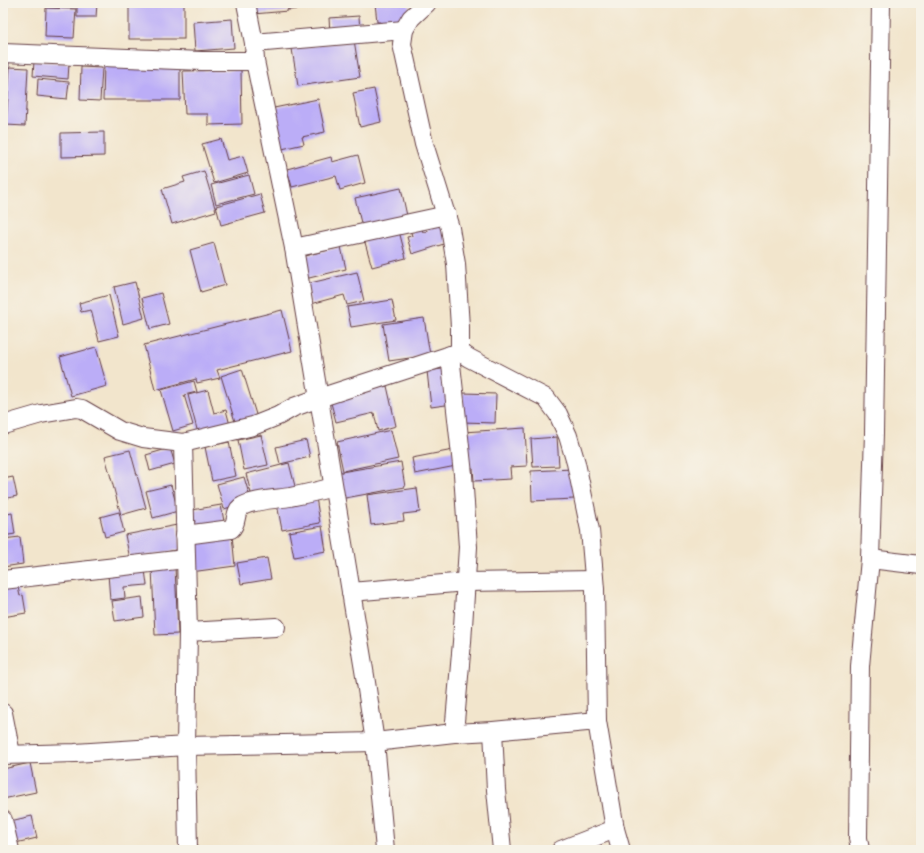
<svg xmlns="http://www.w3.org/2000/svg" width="924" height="853" viewBox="0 0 924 853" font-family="'Gentium Book Plus',serif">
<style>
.building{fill:#bbadf7}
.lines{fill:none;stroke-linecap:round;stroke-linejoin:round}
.minor-casing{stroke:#633d43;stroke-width:20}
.minor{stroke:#fff;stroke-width:18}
</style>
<rect width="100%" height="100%" fill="#f7f3e8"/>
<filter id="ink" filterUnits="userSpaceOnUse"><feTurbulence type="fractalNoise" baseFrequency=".025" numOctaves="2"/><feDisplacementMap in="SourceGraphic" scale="8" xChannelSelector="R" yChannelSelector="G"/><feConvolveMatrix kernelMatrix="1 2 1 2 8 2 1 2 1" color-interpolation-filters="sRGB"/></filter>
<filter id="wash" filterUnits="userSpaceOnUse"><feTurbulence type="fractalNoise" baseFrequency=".012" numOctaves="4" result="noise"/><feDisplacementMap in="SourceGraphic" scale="16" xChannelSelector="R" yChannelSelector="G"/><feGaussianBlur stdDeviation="0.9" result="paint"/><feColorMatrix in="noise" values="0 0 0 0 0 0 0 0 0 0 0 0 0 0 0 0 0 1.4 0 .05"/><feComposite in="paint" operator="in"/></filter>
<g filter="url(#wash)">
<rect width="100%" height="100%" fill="#f2e5cc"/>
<g id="blocks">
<g class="building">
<rect x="47" y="3" width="29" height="4"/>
<polygon points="77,3 97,3 96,17 77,17"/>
<rect x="129" y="3" width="55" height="36"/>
<polygon points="252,3 287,3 288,11 253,14"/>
<polygon points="288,3 318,3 319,7 289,10"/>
<polygon points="375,3 409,3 410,19 399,20 399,25 380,27 380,22 377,22"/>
<polygon points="46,8 76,9 74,38 45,37"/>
<polygon points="359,16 360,32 330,34 329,18"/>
<polygon points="232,19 234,48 195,51 193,22"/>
<polygon points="354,40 360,77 298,86 292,49"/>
<polygon points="3,61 9,61 7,93 3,93"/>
<polygon points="34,61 69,64 68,79 33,76"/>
<polygon points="104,64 180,65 180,100 103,100"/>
<polygon points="10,67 28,68 25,126 6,125"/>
<polygon points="81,67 102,68 100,101 80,100"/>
<polygon points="241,70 242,124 208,125 208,114 185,114 183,71"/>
<polygon points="38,79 69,82 67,99 37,96"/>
<polygon points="374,89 381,122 360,127 353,93"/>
<polygon points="318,99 325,132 302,137 304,144 282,149 274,108"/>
<polygon points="104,132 104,156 61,157 61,133"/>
<polygon points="221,139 227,160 243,156 248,173 214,183 202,144"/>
<polygon points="358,155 365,183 340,190 336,176 292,187 287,169 331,157 332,162"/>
<polygon points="204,171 216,211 172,224 162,189 185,182 183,177"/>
<polygon points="249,175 254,194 216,204 211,185"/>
<polygon points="401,188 407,216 362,227 355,198"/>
<polygon points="260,194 265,213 221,225 216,206"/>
<polygon points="440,221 447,243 412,254 407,237 412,236 410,229 421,226 423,232 428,231 426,225"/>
<polygon points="399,231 406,258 372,267 364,239"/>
<polygon points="214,243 225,285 201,292 190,250"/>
<polygon points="341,247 346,269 305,279 300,257"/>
<polygon points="357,272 364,301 347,305 344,295 311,304 306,284"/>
<polygon points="135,282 144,318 123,324 114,287"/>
<polygon points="161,293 169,324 150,329 142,298"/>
<polygon points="109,295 119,336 99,341 91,310 81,312 79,303"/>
<polygon points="392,300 396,320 351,327 347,307"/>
<polygon points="282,310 292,351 217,370 220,378 197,383 196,379 155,390 144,345"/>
<polygon points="424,318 430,355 389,361 383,324"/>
<polygon points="96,347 107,386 71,396 60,357"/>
<polygon points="449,368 453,404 431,407 427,371"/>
<polygon points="242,369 258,421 237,428 221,376"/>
<polygon points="194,381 197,392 184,395 193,425 173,431 161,390"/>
<polygon points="387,386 396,426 378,431 374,413 336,422 330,399"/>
<polygon points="208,390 214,413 226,410 231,429 199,437 188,395"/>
<polygon points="463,393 496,394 495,423 462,422"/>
<polygon points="525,428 527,466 510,467 511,479 474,481 473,469 465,469 463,432"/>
<polygon points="391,430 398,459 343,471 337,442"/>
<polygon points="261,435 268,465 244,470 238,440"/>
<polygon points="557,437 559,466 533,467 531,439"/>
<polygon points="306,440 310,457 280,464 276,447"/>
<polygon points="229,442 236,476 212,481 205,447"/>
<polygon points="170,448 175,464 150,471 146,455"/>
<polygon points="130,450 146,508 121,515 105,456"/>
<polygon points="453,450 456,466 415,474 412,458"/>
<polygon points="401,462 405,487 340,499 335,473"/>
<polygon points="289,463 296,490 253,501 246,474"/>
<polygon points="573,469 574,499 532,501 531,471"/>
<polygon points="13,477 17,496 3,499 3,479"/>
<polygon points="244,477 251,501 224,509 217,484"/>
<polygon points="171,485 178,511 153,518 146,491"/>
<polygon points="417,488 420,512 403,514 404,521 371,525 367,495"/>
<polygon points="316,497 320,523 282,530 277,504"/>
<polygon points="221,505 225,527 188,533 186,523 195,522 192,510"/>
<polygon points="119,512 124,532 105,537 100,517"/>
<polygon points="12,513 15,534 3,536 3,515"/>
<polygon points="177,525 181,549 130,559 125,535"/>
<polygon points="322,526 326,551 294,557 289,532"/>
<polygon points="232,535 235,566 191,572 187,541"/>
<polygon points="20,537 23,564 3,567 3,539"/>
<polygon points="267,558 271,579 241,584 237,563"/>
<polygon points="175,567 178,634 155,635 152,568"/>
<polygon points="145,570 147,585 124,587 125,598 110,600 108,574"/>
<polygon points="17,583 20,596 23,595 26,613 3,617 3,586"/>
<polygon points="142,597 144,617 115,621 112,601"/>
<polygon points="30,763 36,792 3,799 3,769"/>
<polygon points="32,816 37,838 11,844 6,822"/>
</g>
</g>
</g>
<g filter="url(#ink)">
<use href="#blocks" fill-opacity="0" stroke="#633d43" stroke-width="1"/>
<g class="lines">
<defs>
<g id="minor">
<polyline points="246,3 254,43 255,61 294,248 365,676 375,742 385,850"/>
<polyline points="254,43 404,30"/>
<polyline points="3,53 202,61 255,61"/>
<polyline points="294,248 447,215"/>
<polyline points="450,355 463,474 468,547 462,642 454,733"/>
<polyline points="3,425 41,414 76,408 82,409 120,431 143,438 183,443"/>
<path d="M185,535L231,529C238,523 234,512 241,507C251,500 278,499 290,497C305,494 319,491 333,487"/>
<polyline points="870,559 921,565"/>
<polyline points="3,580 185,559"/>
<polyline points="351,592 466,582 594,580"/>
<polyline points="188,632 276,627"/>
<polyline points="3,713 11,754"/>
<polyline points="597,721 615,829 621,850"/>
<polyline points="493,731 496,790 502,850"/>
<polyline points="3,755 75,753 186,746 375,742 454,733 493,731 597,721 595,589 590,530 576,463 568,436 558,414 546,398 469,358 460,352 460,327 456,264 450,228 424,144 402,44 404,30 411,18 427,3"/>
<polyline points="3,820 10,850"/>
<polyline points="188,850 186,746 188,632 183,443 253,426 278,416 294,407 319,398 460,352"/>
<polyline points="561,850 615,829"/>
<polyline points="860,850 858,838 860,666 870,559 874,433 881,3"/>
</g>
</defs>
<use href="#minor" class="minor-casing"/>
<use href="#minor" class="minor"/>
</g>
</g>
<rect width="924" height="853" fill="none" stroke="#f7f3e8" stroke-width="16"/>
</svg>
